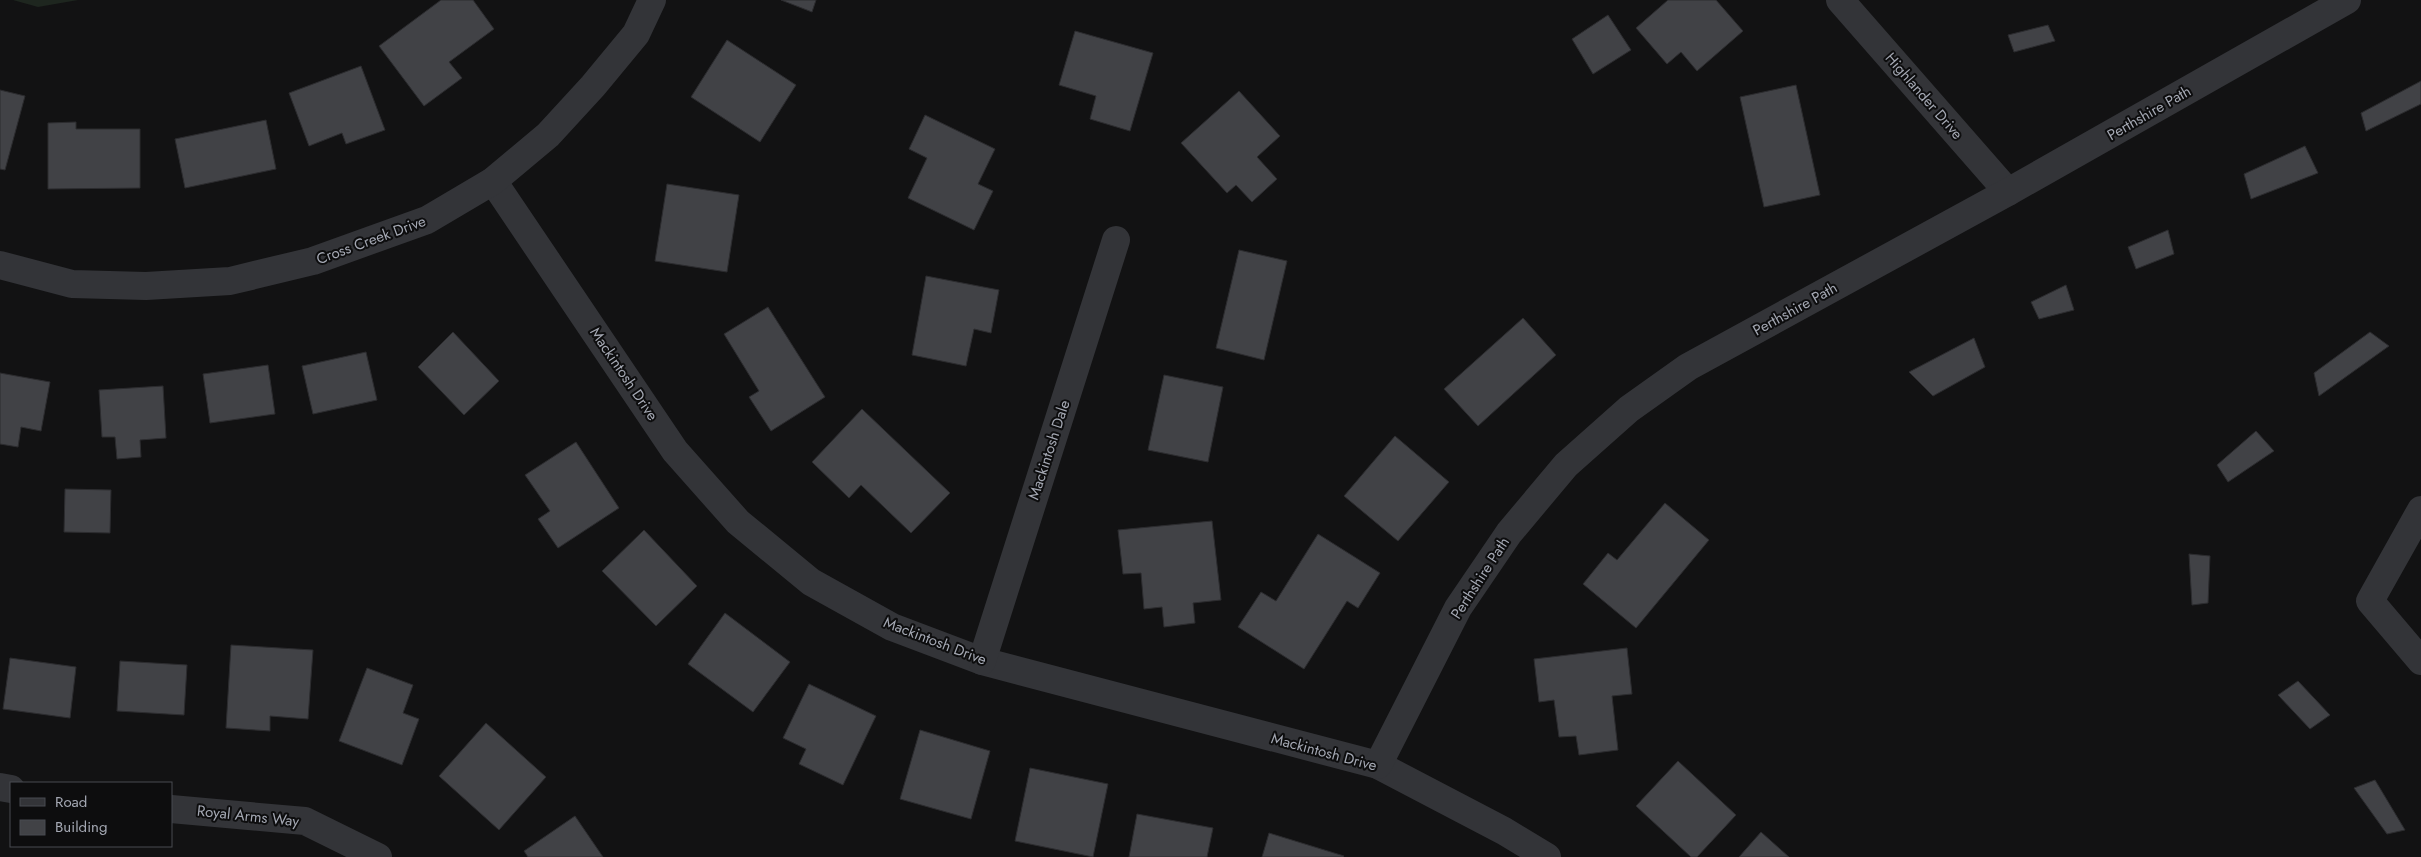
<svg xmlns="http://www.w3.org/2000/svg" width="2421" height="857" viewBox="0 0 2421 857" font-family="Jost,sans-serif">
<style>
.green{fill:#1e261f}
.building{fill:#414246;stroke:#2c2c2f}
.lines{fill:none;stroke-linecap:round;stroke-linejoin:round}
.street{stroke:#333438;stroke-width:28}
.labels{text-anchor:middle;stroke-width:4;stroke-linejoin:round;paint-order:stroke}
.street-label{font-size:15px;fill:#a4a8b3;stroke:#0d0d0e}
</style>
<rect width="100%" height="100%" fill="#121213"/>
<polygon class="green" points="13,0 78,0 38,7"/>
<g class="building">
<polygon points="441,0 473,0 494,29 449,62 462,78 424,106 379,46"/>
<polygon points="781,0 816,0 812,12"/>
<polygon points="1668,0 1716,0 1743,31 1697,71 1681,52 1667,64 1636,28"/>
<polygon points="1608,15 1631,50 1593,74 1572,39"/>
<polygon points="2048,25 2055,41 2014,52 2008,35"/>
<polygon points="1075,31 1153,53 1130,131 1090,119 1096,96 1059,85"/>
<polygon points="727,40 796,85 760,142 691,97"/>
<polygon points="361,66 385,130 346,144 342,133 309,146 289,93"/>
<polygon points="2421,81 2421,104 2366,131 2361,113"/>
<polygon points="1796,85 1820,195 1764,207 1740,97"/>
<polygon points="0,90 25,96 5,170 0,169"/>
<polygon points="1239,91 1280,136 1257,157 1277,179 1252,202 1236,185 1227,193 1181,143"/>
<polygon points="925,115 995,149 978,184 993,191 974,230 908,198 927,158 909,149"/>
<polygon points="266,120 276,169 185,188 175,139"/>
<polygon points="76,122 76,129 140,129 140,188 48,189 48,123"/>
<polygon points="2305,146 2318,173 2251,199 2244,174"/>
<polygon points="667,184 739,195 727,272 655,261"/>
<polygon points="2168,230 2174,254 2136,269 2128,247"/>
<polygon points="1239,250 1287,261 1264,360 1216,348"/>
<polygon points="926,276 999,290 991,333 974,329 966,366 912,355"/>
<polygon points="2066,285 2074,310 2039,319 2031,302"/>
<polygon points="768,307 825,397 771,431 749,397 759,391 724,334"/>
<polygon points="1523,318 1556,355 1478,426 1444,389"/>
<polygon points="453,332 499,381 464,415 418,367"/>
<polygon points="2370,332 2389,346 2319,396 2314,373"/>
<polygon points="1974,338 1985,367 1933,396 1909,372"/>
<polygon points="366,352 377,400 313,414 302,366"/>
<polygon points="268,365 275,414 210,423 203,374"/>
<polygon points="0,373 50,382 41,431 21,427 18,447 0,444"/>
<polygon points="1164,375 1223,387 1208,462 1148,450"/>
<polygon points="163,386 166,438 140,440 141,457 117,459 115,437 102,437 99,390"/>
<polygon points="862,409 950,493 911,533 861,485 849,498 812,462"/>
<polygon points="2256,431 2274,451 2228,482 2217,465"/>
<polygon points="1395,436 1449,482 1398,541 1344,496"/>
<polygon points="576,442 619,508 558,548 538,519 550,511 525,475"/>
<polygon points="65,489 111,490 110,533 64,532"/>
<polygon points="1665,503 1709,540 1636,628 1583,584 1608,553 1617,560"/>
<polygon points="1212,521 1221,600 1193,603 1195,623 1164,627 1162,607 1144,609 1141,573 1123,574 1118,530"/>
<polygon points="644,530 697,586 656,626 602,571"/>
<polygon points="1318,534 1380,573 1358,608 1347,601 1304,669 1238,627 1261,592 1276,601"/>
<polygon points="2189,554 2210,556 2208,603 2192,605"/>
<polygon points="725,613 790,662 753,712 688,664"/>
<polygon points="231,645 313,650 308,719 270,716 270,731 226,728"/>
<polygon points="1627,648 1632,694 1612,696 1618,750 1579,755 1576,736 1559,737 1554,700 1539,702 1534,659"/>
<polygon points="10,658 76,667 70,718 3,709"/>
<polygon points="120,661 187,665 184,715 117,711"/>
<polygon points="367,668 413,685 403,713 419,719 402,765 339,741"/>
<polygon points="2298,681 2330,715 2310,729 2278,695"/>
<polygon points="809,684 876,716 843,785 799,764 806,749 783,738"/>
<polygon points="486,723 546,777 499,830 439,776"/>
<polygon points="920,730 990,751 971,819 900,799"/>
<polygon points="1678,761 1736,815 1697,857 1691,857 1636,806"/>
<polygon points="1030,768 1108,784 1093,857 1015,841"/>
<polygon points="2375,780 2405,830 2387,834 2354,788"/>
<polygon points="1137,814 1213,828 1207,857 1129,857"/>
<polygon points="575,816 603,857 528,857 524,851"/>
<polygon points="1761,832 1789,857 1739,857"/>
<polygon points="1269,833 1344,856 1343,857 1262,857"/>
</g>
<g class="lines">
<g class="street">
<polyline points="1840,0 2008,192"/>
<polyline points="493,181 675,451 738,522 811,582 892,627 982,661 1378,765 1504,831 1547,857"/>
<polyline points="0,265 72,284 146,286 230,281 313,261 427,220 493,181 548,135 593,86 636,34 652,0"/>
<polyline points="2421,510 2370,601 2421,661"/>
<polyline points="982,661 1116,240"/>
<polyline points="1378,765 1458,608 1509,533 1566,465 1629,409 1688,367 2008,192 2347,0"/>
<polyline points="0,787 11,789"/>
<polyline points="171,809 305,821 378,857"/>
</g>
</g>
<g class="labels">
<g class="street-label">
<text transform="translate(1924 96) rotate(49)" y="5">Highlander Drive</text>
<text transform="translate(2149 113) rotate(-30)" y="5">Perthshire Path</text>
<text transform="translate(371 240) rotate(-20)" y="5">Cross Creek Drive</text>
<text transform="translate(1795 309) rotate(-29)" y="5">Perthshire Path</text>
<text transform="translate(624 374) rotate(56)" y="5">Mackintosh Drive</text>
<text transform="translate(1049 450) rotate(-72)" y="5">Mackintosh Dale</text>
<text transform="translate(1480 578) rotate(-57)" y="5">Perthshire Path</text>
<text transform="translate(935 641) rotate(21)" y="5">Mackintosh Drive</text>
<text transform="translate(1324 752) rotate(15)" y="5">Mackintosh Drive</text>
<text transform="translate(248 816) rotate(6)" y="5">Royal Arms Way</text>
</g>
</g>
<rect x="10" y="782" width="162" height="65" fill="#0d0d0e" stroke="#494b50"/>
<rect x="20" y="798" width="25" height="8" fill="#333438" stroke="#494b50"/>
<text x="55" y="807" font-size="15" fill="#a4a8b3">Road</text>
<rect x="20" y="820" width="25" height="15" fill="#414246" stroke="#494b50"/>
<text x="55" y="832" font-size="15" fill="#a4a8b3">Building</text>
</svg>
